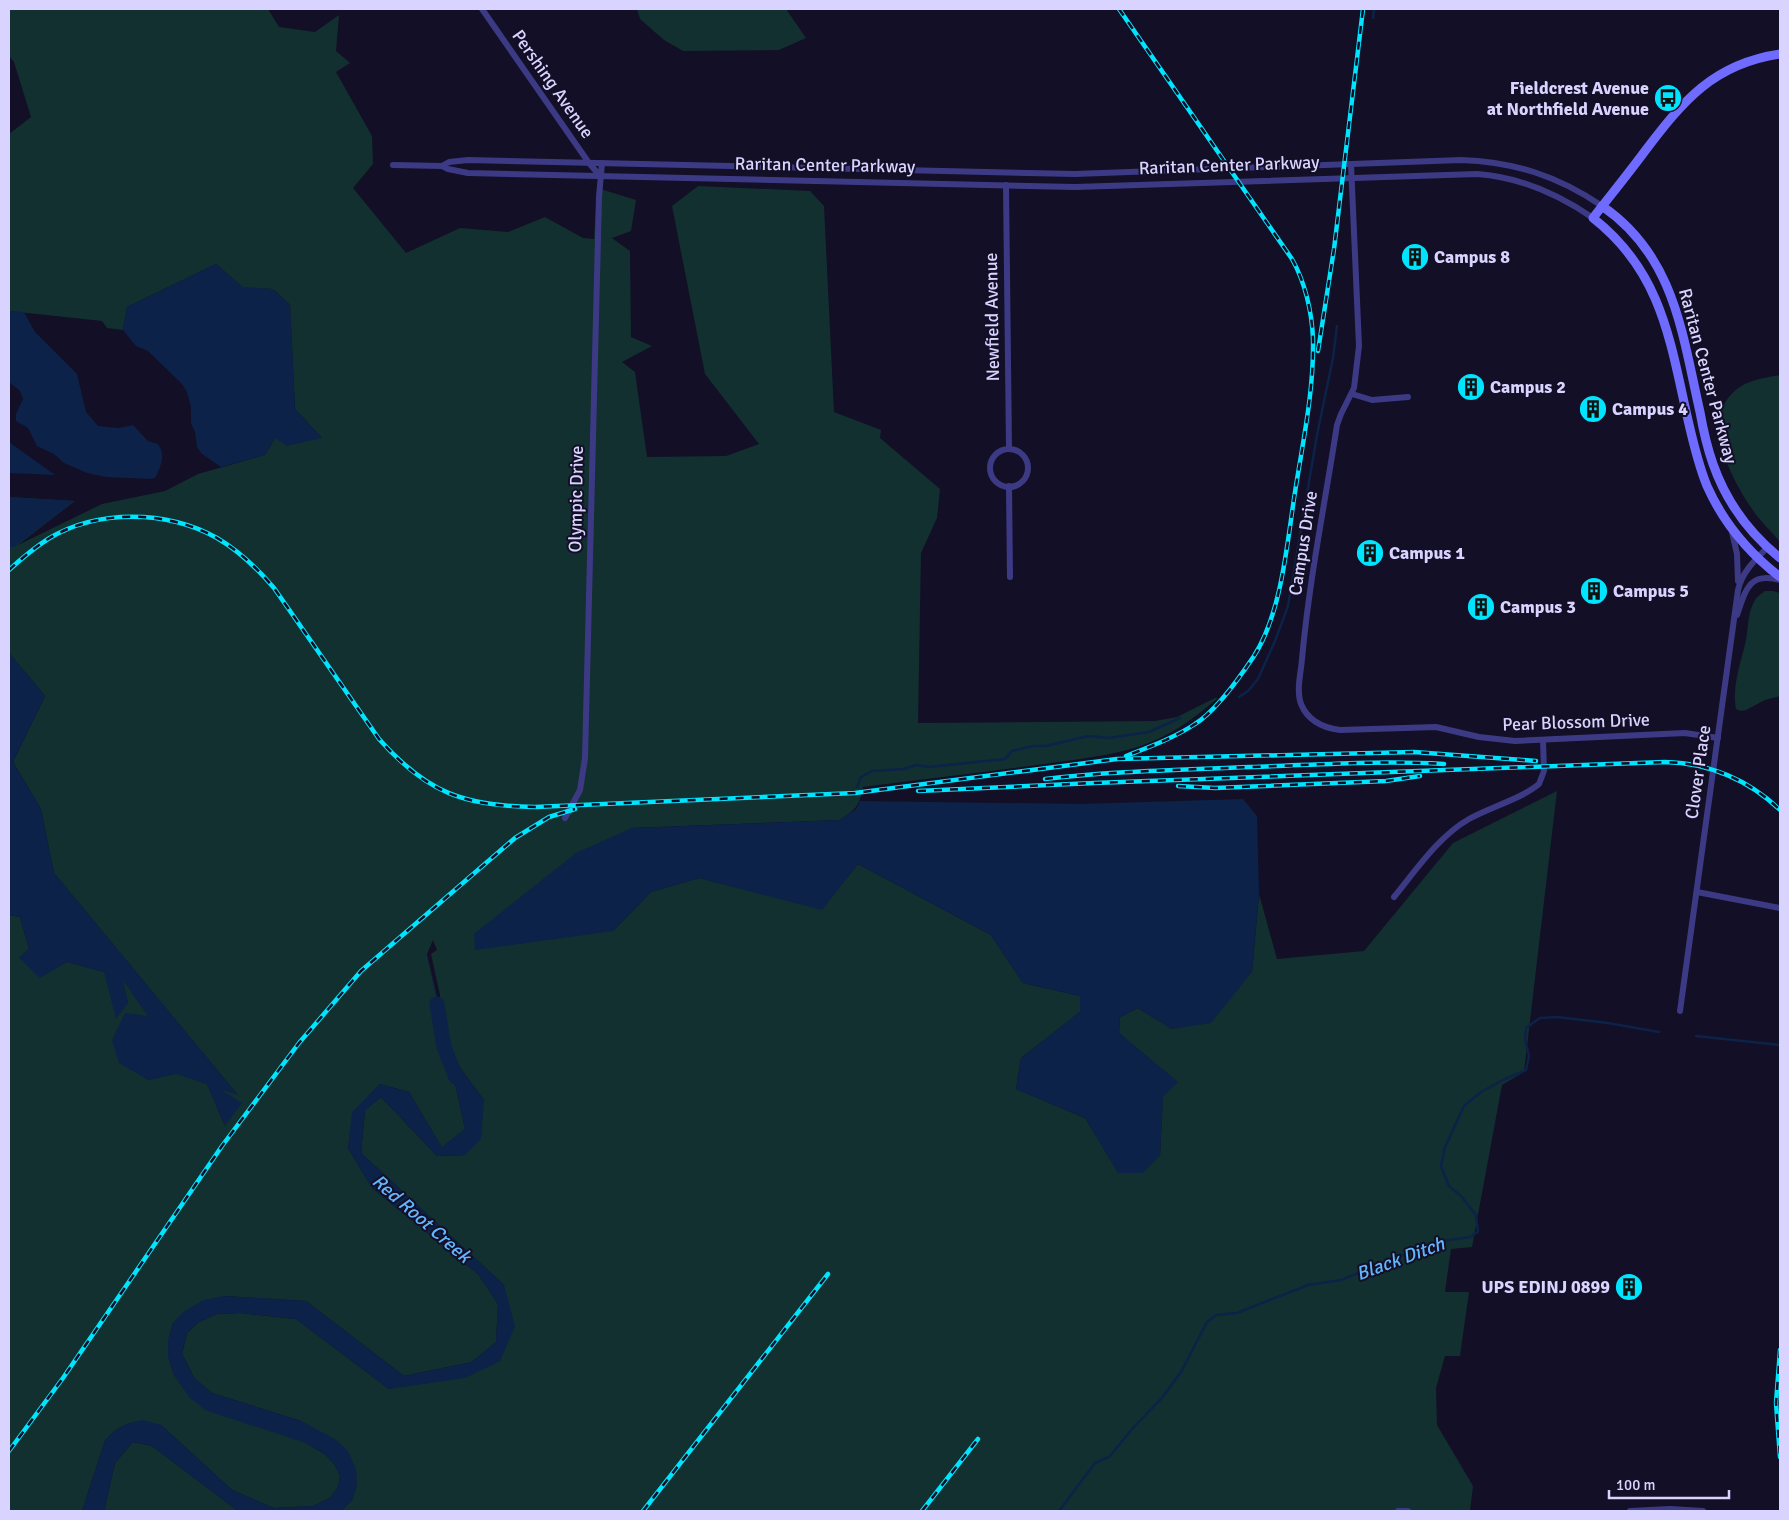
<svg xmlns="http://www.w3.org/2000/svg" width="1789" height="1520" viewBox="0 0 1789 1520" font-family="Signika,sans-serif">
<style>
.green{fill:#12302f}
.water{fill:#0c2248}
.lines{fill:none;stroke-linecap:round;stroke-linejoin:round}
.stream{stroke:#0c2248;stroke-width:2.5}
.river{stroke:#0c2248;stroke-width:15}
.street{stroke:#3d3a85;stroke-width:6}
.secondary{stroke:#6f6bff;stroke-width:9}
.rail-casing{stroke:#00e5ff;stroke-width:4.5}
.rail{stroke:#130f26;stroke-width:2.5;stroke-dasharray:8;stroke-linecap:butt}
.labels{text-anchor:middle;stroke-width:4;stroke-linejoin:round;paint-order:stroke}
.street-label{font-size:18px;fill:#d9d4ff;stroke:#130f26}
.poi-label{font-size:18px;font-weight:bold;fill:#d9d4ff;stroke:#130f26;text-anchor:start}
.water-label{font-size:19px;font-style:italic;fill:#62b6ff;stroke:#130f26}
</style>
<rect width="100%" height="100%" fill="#130f26"/>
<g class="green">
<path d="M9,9H268L279,27L315,32L339,15L336,51L350,63L336,72L372,136L373,164L353,188L406,253L460,228L508,232L545,217L583,238L594,239L597,188L636,200L631,231L612,238L630,251L631,337L652,346L622,362L635,372L647,457L726,456L759,444L705,374L672,206L698,186L810,191L824,206L834,412L881,430L880,438L940,489L937,518L921,553L918,723L1155,721L1177,717L1215,698H1218C1198,715 1176,732 1151,742C1120,755 1085,758 1051,763C989,772 926,779 863,787C859,807 856,809 840,820L632,828L613,931L651,892L699,878L822,909L858,864L991,935L1023,983L1080,996V1012L1021,1058L1016,1089L1085,1118L1118,1172L1160,1155L1163,1096L1177,1082L1119,1033L1120,1017L1138,1008L1172,1029L1252,972L1259,894L1277,959L1364,951L1453,843L1557,791L1524,1072L1502,1085L1472,1247L1451,1249L1445,1292H1469L1460,1356H1445L1436,1388L1437,1425L1473,1486L1470,1511H341L352,1500L357,1484L301,1421L212,1393L195,1379L182,1354L187,1333L199,1322L217,1314L240,1313L296,1319L389,1389L500,1361L504,1285L361,1153L365,1110L381,1097L437,1156L465,1155L484,1100L452,1057L440,1005V995L431,954L437,950L433,940L427,954L465,1129L442,1148L409,1092L380,1084L353,1112L348,1148L372,1188L478,1274L498,1304L496,1342L472,1362L404,1376L306,1301L224,1296L173,1323C166,1345 167,1353 174,1375L306,1443L326,1455L335,1465L340,1476L338,1487L330,1498L313,1506L274,1508L232,1490L161,1425L129,1423L114,1431L105,1441L82,1511H9V915L20,917L29,949L19,958L67,962L104,972L128,1003L122,978L149,1017L148,1080L176,1073L207,1084L225,1126L218,1088L237,1094L54,873L41,809L13,762L45,696L9,653V497L75,501L18,545L102,504L165,491L198,474L265,455L275,438L321,437L295,409L290,305L273,289L243,288L216,264L127,307L123,330L107,328L102,321L9,311V134L31,117L14,62L9,56Z"/>
<polygon points="637,9 786,9 806,38 779,50 683,51 664,40 640,19"/>
<path d="M1780,375V542C1773,533 1764,525 1757,516C1733,483 1694,414 1743,385C1754,379 1769,377 1780,375Z"/>
<path d="M1765,591H1773L1780,593V696L1765,700L1746,710L1741,711L1736,709C1732,684 1741,663 1746,640C1748,628 1748,612 1754,602C1756,597 1761,594 1765,591Z"/>
<polygon points="133,1442 152,1446 238,1511 104,1511 115,1463"/>
</g>
<g class="water">
<polygon points="216,264 243,287 273,289 290,305 295,409 322,438 287,446 275,438 265,455 221,467 202,454 197,447 195,432 191,423 191,407 187,392 182,384 148,351 136,346 123,330 127,307"/>
<path d="M9,311L24,312L35,332L77,374L86,412L98,426L119,428L133,425L148,441L158,444C166,457 161,464 156,477L152,479L106,477L87,473L64,463L54,454L37,446L28,428L16,421V414L23,399L20,391L9,382Z"/>
<polygon points="9,442 55,475 9,473"/>
<polygon points="9,497 75,501 14,547 9,547"/>
<polygon points="9,653 45,696 13,762 41,809 54,873 238,1095 220,1089 242,1103 225,1126 207,1084 176,1074 148,1080 119,1063 112,1040 125,1013 148,1016 123,980 128,1003 116,1019 104,972 67,962 40,978 19,958 29,949 20,917 9,915"/>
<polygon points="1243,799 1257,816 1259,894 1252,972 1211,1023 1172,1029 1138,1008 1120,1017 1119,1033 1178,1082 1163,1096 1160,1155 1143,1173 1118,1173 1085,1118 1016,1089 1021,1058 1080,1012 1080,996 1023,983 991,935 858,864 822,910 699,878 651,892 613,931 475,950 474,934 576,853 632,828 840,820 856,809 860,801 1081,804"/>
<polygon points="427,954 452,1057 484,1100 481,1139 465,1155 437,1156 381,1097 365,1110 361,1153 504,1285 515,1326 500,1361 465,1378 389,1389 296,1319 240,1313 217,1314 199,1322 187,1333 182,1354 195,1379 212,1393 301,1421 335,1439 348,1451 356,1469 357,1484 352,1500 341,1511 238,1511 152,1446 133,1442 115,1463 104,1511 82,1511 105,1441 114,1431 129,1423 143,1420 161,1425 232,1490 274,1508 313,1506 330,1498 338,1487 340,1476 335,1465 326,1455 306,1443 205,1410 189,1397 174,1375 168,1357 168,1340 173,1323 183,1312 204,1300 224,1296 306,1301 404,1376 472,1362 496,1342 498,1304 478,1274 372,1188 348,1148 352,1112 380,1084 409,1092 442,1147 465,1129"/>
</g>
<g class="lines">
<g class="stream">
<polyline points="1373,18 1374,9"/>
<polyline points="1239,697 1248,691 1258,679 1275,641 1288,606 1317,435 1333,358 1337,326"/>
<polyline points="857,787 861,777 872,771 904,769 916,765 929,767 1005,759 1012,751 1033,746 1046,746 1088,736 1109,738 1149,732 1180,718"/>
<polyline points="1696,1036 1780,1045"/>
<polyline points="1059,1511 1095,1463 1109,1457 1133,1428 1161,1399 1181,1372 1207,1322 1216,1315 1237,1313 1308,1285 1341,1280 1435,1242 1470,1237 1478,1232 1476,1215 1461,1196 1449,1186 1441,1166 1445,1147 1464,1106 1481,1092 1503,1080 1526,1070 1529,1056 1525,1039 1526,1028 1540,1018 1557,1017 1608,1023 1659,1032"/>
</g>
<polyline class="river" points="437,1004 444,1047 456,1077"/>
<g class="street">
<polyline points="482,9 589,163 600,176"/>
<path d="M1351,164L1359,346L1354,388L1341,414L1337,425C1325,503 1309,581 1302,659C1301,672 1296,691 1301,704C1308,721 1324,728 1340,730L1436,727L1479,737L1515,741L1685,733L1718,738"/>
<path d="M393,165L442,166L449,162L468,160L1075,174L1461,160C1515,162 1558,176 1602,206"/>
<path d="M442,166L448,169L468,173L1075,187L1477,174C1520,177 1558,194 1593,218"/>
<polyline points="1006,185 1009,449"/>
<polyline points="1352,394 1372,400 1408,397"/>
<circle cx="1009" cy="468" r="19"/>
<polyline points="1009,486 1010,577"/>
<polyline points="1732,532 1737,554 1738,581"/>
<path d="M1737,615C1746,589 1749,572 1780,580"/>
<polyline points="565,818 580,790 585,758 599,197 602,163"/>
<polyline points="1697,892 1780,908"/>
<path d="M1394,897C1416,870 1439,836 1469,819C1490,807 1521,799 1539,784L1544,771L1543,740"/>
<path d="M1680,1011L1738,590C1742,572 1755,560 1768,547"/>
<polyline points="1398,1511 1408,1511"/>
<polyline points="1630,1511 1670,1509 1703,1511"/>
</g>
<g class="secondary">
<path d="M1780,54C1713,64 1683,101 1645,151C1628,174 1610,196 1593,218C1662,272 1670,341 1688,420C1693,442 1698,464 1707,486C1723,522 1749,553 1780,577"/>
<path d="M1602,206C1675,256 1682,334 1700,412C1703,429 1707,447 1713,464C1726,501 1749,533 1780,558"/>
</g>
<defs>
<g id="rail">
<path d="M1119,9L1292,259C1305,282 1312,312 1313,339C1314,391 1303,441 1295,492C1287,543 1282,612 1254,656C1240,677 1216,711 1195,724C1174,738 1149,747 1126,756"/>
<polyline points="1318,351 1334,249 1363,9"/>
<path d="M9,570C21,559 34,548 48,539C97,509 167,510 217,538C239,551 257,568 274,588L379,739C427,793 464,806 535,807L855,793L1117,759L1414,752L1536,761"/>
<path d="M1045,779C1113,771 1181,770 1250,767C1315,765 1379,760 1444,764"/>
<polyline points="1178,786 1215,788 1386,781 1420,776"/>
<path d="M918,791L1094,783L1665,762C1709,763 1749,780 1780,810"/>
<polyline points="1780,1350 1776,1403 1780,1457"/>
<polyline points="9,1451 63,1378 222,1146 299,1043 361,971 515,838 549,817 575,809"/>
<polyline points="643,1511 828,1274"/>
<polyline points="922,1511 978,1439"/>
</g>
</defs>
<use href="#rail" class="rail-casing"/>
<use href="#rail" class="rail"/>
</g>
<defs>
<symbol id="bus-disc" viewBox="-11 -11 22 22"><circle r="9.5" fill="#00e5ff" stroke="#130f26"/><path d="M-5-6H5V4H4V6H2V4H-2V6H-4V4H-5ZM-3.5-4V0h7V-4ZM-3.5 1.2v1.5H-2V1.2ZM2 1.2v1.5H3.5V1.2Z" fill="#111"/></symbol>
<symbol id="building-disc" viewBox="-11 -11 22 22"><circle r="9.5" fill="#00e5ff" stroke="#130f26"/><path d="M-4-6H4V6H1V3H-1V6H-4ZM-2.5-4.3h1.7v1.8h-1.7ZM.8-4.3h1.7v1.8H.8ZM-2.5-1h1.7V.8h-1.7ZM.8-1h1.7V.8H.8Z" fill="#111"/></symbol>
</defs>
<g fill-rule="evenodd">
<use href="#bus-disc" x="1652" y="82" width="32" height="32"/>
<use href="#building-disc" x="1399" y="241" width="32" height="32"/>
<use href="#building-disc" x="1455" y="371" width="32" height="32"/>
<use href="#building-disc" x="1577" y="393" width="32" height="32"/>
<use href="#building-disc" x="1354" y="537" width="32" height="32"/>
<use href="#building-disc" x="1578" y="575" width="32" height="32"/>
<use href="#building-disc" x="1465" y="591" width="32" height="32"/>
<use href="#building-disc" x="1613" y="1271" width="32" height="32"/>
</g>
<g class="labels">
<g class="street-label">
<text transform="translate(553 84) rotate(55)" y="6">Pershing Avenue</text>
<text transform="translate(825 165) rotate(1)" y="6">Raritan Center Parkway</text>
<text transform="translate(1229 165) rotate(-2)" y="6">Raritan Center Parkway</text>
<text transform="translate(992 317) rotate(-91)" y="6">Newfield Avenue</text>
<text transform="translate(1708 376) rotate(75)" y="6">Raritan Center Parkway</text>
<text transform="translate(576 499) rotate(-89)" y="6">Olympic Drive</text>
<text transform="translate(1303 543) rotate(-81)" y="6">Campus Drive</text>
<text transform="translate(1576 722) rotate(-2)" y="6">Pear Blossom Drive</text>
<text transform="translate(1698 772) rotate(-82)" y="6">Clover Place</text>
</g>
<g class="poi-label">
<text x="1649" y="94" text-anchor="end">Fieldcrest Avenue<tspan x="1649" dy="21">at Northfield Avenue</tspan></text>
<text x="1434" y="263">Campus 8</text>
<text x="1490" y="393">Campus 2</text>
<text x="1612" y="415">Campus 4</text>
<text x="1389" y="559">Campus 1</text>
<text x="1613" y="597">Campus 5</text>
<text x="1500" y="613">Campus 3</text>
<text x="1610" y="1293" text-anchor="end">UPS EDINJ 0899</text>
</g>
<g class="water-label">
<text transform="translate(422 1218) rotate(41)" y="7">Red Root Creek</text>
<text transform="translate(1400 1258) rotate(-20)" y="7">Black Ditch</text>
</g>
</g>
<rect width="1789" height="1520" fill="none" stroke="#d9d4ff" stroke-width="20"/>
<path d="M1609 1490v8h120v-8" fill="none" stroke="#d9d4ff" stroke-width="2.5"/>
<text x="1616" y="1490" font-size="15" fill="#d9d4ff" stroke="#130f26" stroke-width="4" paint-order="stroke">100 m</text>
</svg>
